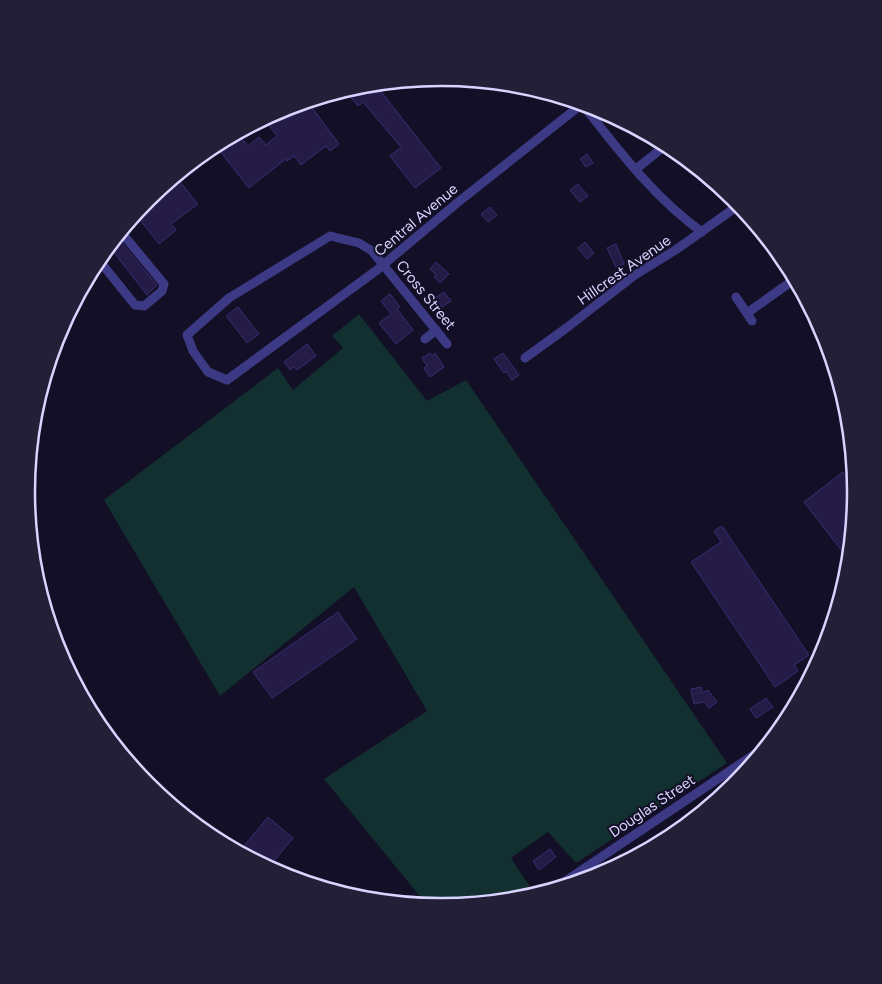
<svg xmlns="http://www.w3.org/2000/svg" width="882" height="984" viewBox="0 0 882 984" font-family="Figtree,sans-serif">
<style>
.green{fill:#12302f}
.building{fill:#241b47;stroke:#3b2d73}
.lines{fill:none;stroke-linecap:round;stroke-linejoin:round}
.minor{stroke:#3d3a85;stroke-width:9}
.labels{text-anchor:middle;stroke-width:4;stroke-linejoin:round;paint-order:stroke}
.street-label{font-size:15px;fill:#d9d4ff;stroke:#130f26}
.rim{fill:none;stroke:#d9d4ff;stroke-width:2.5}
</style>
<rect width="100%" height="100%" fill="#130f26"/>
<polygon class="green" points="359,314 427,401 466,380 727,763 576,863 548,832 511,858 532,890 522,899 441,907 427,905 324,779 427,711 354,587 220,696 104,500 278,368 293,390 343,348 332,336"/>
<g class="building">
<polygon points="375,84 441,168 415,188 390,156 401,147 363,102 358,106 345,90 360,85"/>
<polygon points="307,101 339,144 330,151 326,146 301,165 294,156 287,161 286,159 249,188 219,150 238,134 248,146 259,137 266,145 277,136 264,119 283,109"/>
<polygon points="587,154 593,163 586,167 580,159"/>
<polygon points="180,182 198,204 171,224 176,230 159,244 137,216"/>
<polygon points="578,184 588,196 580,202 570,190"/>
<polygon points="490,207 497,215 488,222 481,214"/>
<polygon points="117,237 157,285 147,295 109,246"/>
<polygon points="585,242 594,253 587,259 578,248"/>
<polygon points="616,244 624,264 616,267 607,248"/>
<polygon points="436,262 449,274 440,283 434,277 436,275 430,269"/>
<polygon points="444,292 451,301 442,307 435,298"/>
<polygon points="390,294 400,307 397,309 413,330 396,344 379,323 391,314 381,301"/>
<polygon points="238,307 259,334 247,343 226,316"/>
<polygon points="307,344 316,356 297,370 294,367 290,370 284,362"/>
<polygon points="430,353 432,356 435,353 444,367 430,377 424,368 427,366 422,358"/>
<polygon points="503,353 519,375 512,380 506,371 504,373 494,359"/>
<polygon points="843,472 855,487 856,492 849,560 804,502"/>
<polygon points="722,526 809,655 794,665 798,671 775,687 691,562 721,542 714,531"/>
<polygon points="338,612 357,639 272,698 253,672"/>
<polygon points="701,687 702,693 708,690 717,702 709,708 704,702 694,704 691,689"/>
<polygon points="766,698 773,707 756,718 750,709"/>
<polygon points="268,817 293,838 268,868 239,852"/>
<polygon points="550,849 556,857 539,870 533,861"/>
</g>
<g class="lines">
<g class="minor">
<path d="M582,104C618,149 654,198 702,232"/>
<polyline points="636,169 666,145"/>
<polyline points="98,259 135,305 144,306 162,291 164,284 121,232"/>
<polyline points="736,297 752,321"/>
<polyline points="747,313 795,279"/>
<polyline points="425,339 436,330"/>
<path d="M447,344L372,251L359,243L330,236L229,298L187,335L193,351L208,372L227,380L377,270C385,263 394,256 402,249L457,203L582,104"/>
<polyline points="525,358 565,329 635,275 677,249 739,205"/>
<polyline points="552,890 767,746"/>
</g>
</g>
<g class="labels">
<g class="street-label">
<text transform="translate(416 220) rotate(-40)" y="5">Central Avenue</text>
<text transform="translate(624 270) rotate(-35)" y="5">Hillcrest Avenue</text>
<text transform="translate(426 295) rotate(51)" y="5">Cross Street</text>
<text transform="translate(652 806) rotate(-34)" y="5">Douglas Street</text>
</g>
</g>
<path d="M0 0H882V984H0ZM35 492a406 406 0 1 1 812 0a406 406 0 1 1-812 0Z" fill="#231f37" fill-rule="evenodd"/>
<path class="rim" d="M35 492a406 406 0 1 1 812 0a406 406 0 1 1-812 0Z"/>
</svg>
